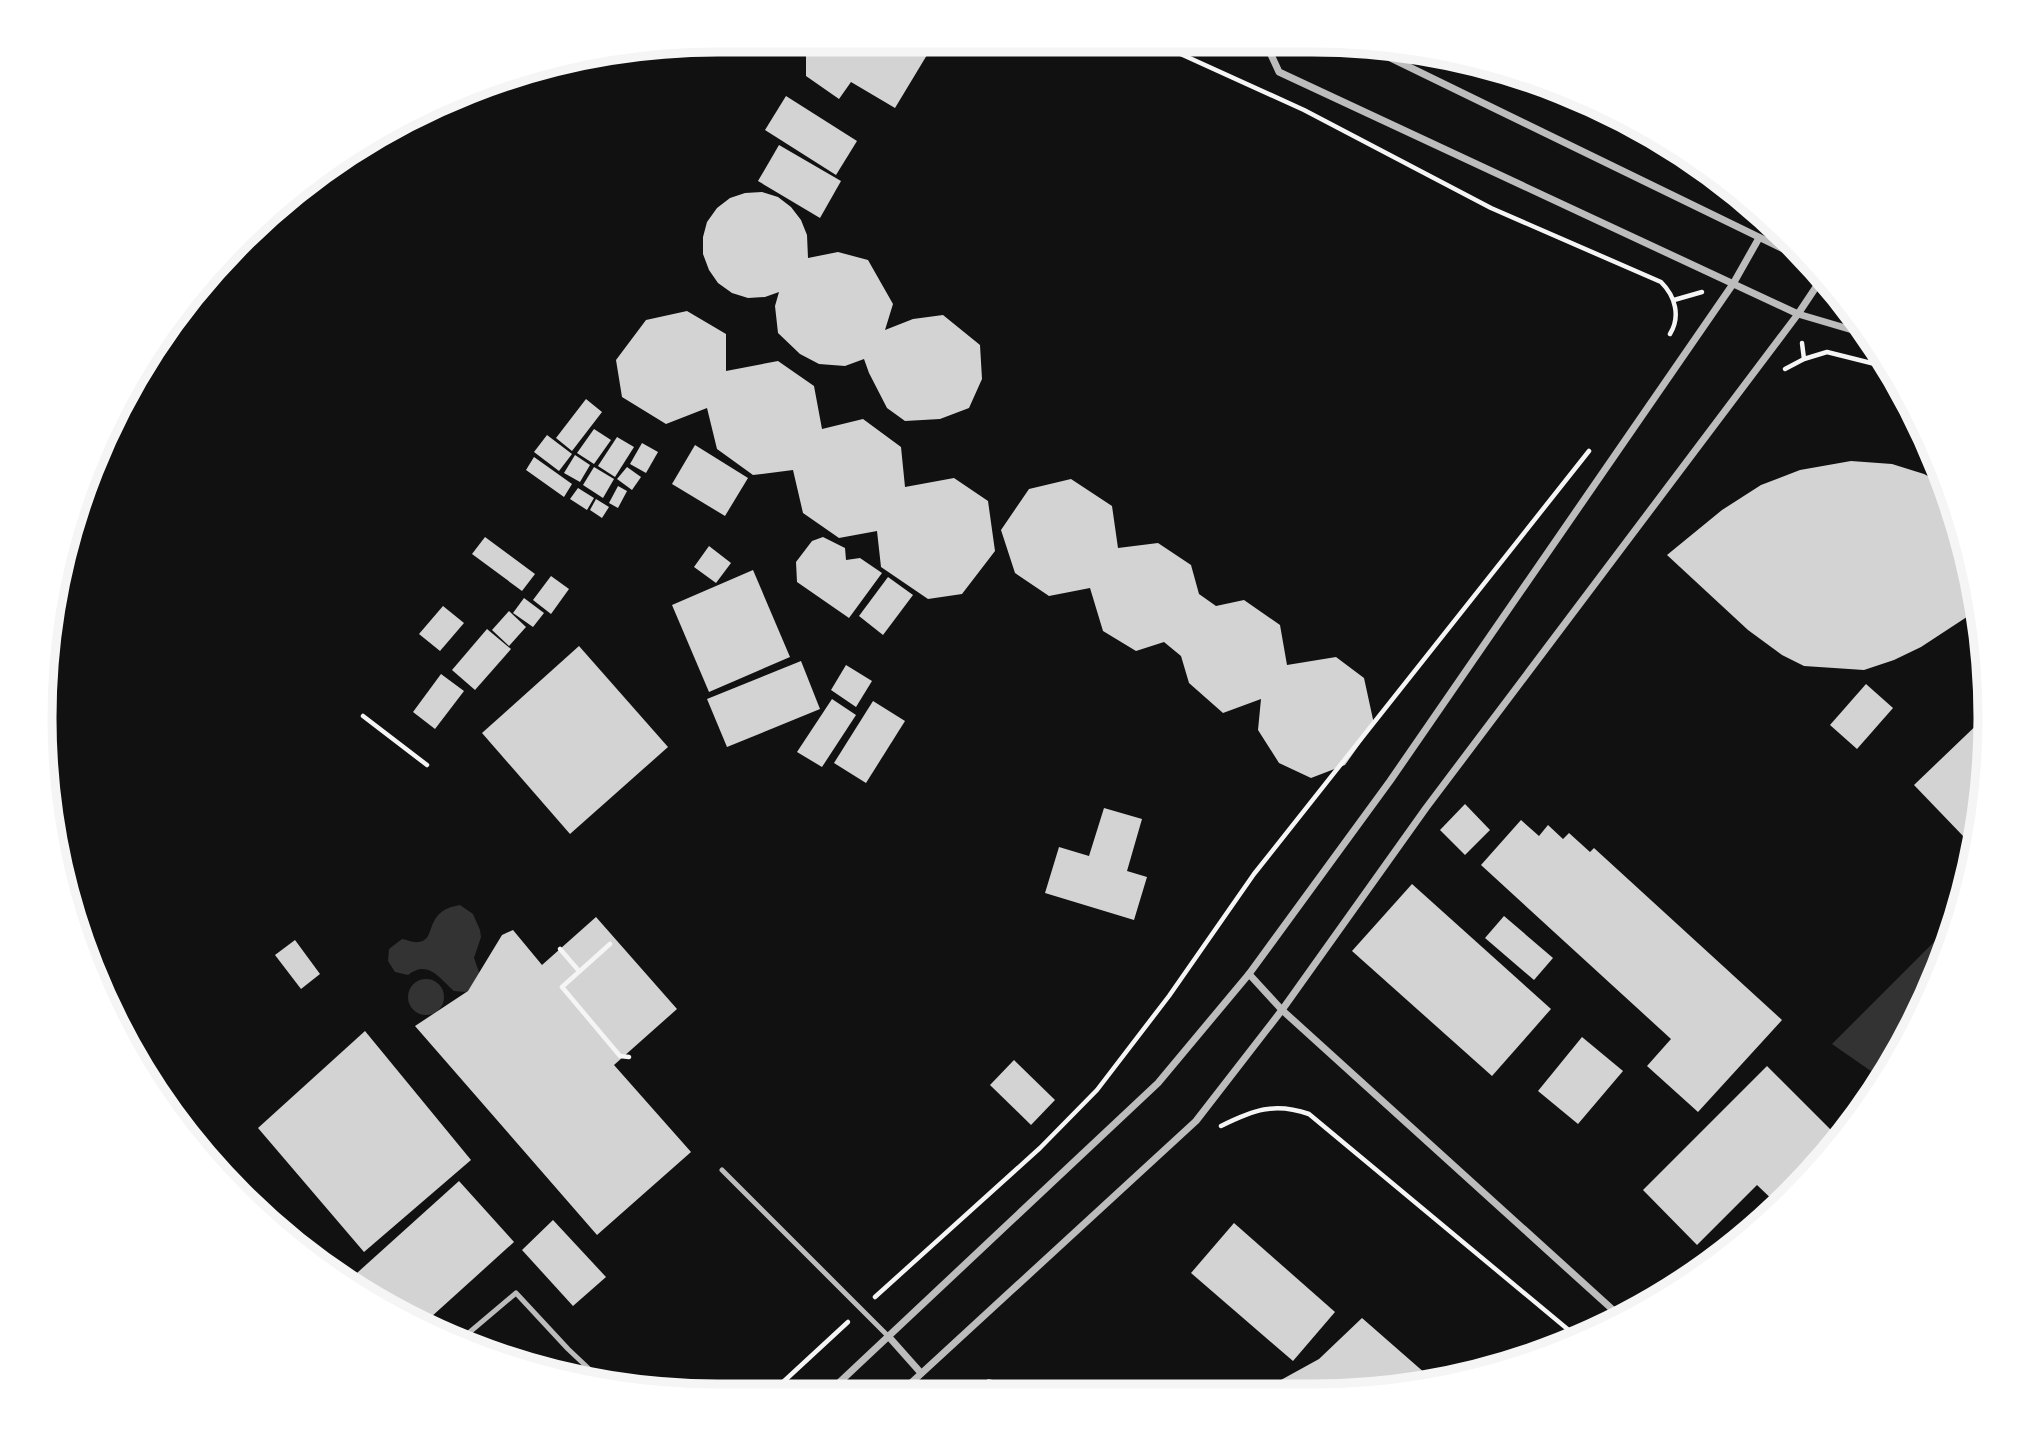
<svg xmlns="http://www.w3.org/2000/svg" width="2030" height="1437" viewBox="0 0 2030 1437" font-family="Montserrat,sans-serif">
<style>
.water{fill:#333}
.building{fill:#d3d3d3}
.lines{fill:none;stroke-linecap:round;stroke-linejoin:round}
.path{stroke:#f5f5f5;stroke-width:4.5}
.service{stroke:#bcbcbc;stroke-width:5}
.minor{stroke:#bcbcbc;stroke-width:7}
.rim{fill:none;stroke:#f5f5f5;stroke-width:9}
</style>
<rect width="100%" height="100%" fill="#111"/>
<g class="water">
<path d="M460,905L473,914L480,930L481,937L474,958L480,975L473,989L465,992L454,991C440,979 428,959 408,975L395,972L388,961L389,949L402,939C408,940 413,943 418,942C438,941 422,911 460,905Z"/>
<polygon points="1952,934 1920,1019 1881,1078 1832,1044 1941,935"/>
<circle cx="426" cy="997" r="18"/>
</g>
<g class="building">
<polygon points="810,40 912,40 930,50 895,108 851,82 839,99 806,76 806,47"/>
<polygon points="786,96 857,141 836,175 765,130"/>
<polygon points="1623,121 1651,131 1664,142 1662,145"/>
<polygon points="779,145 841,181 820,218 758,181"/>
<polygon points="762,192 778,197 791,207 801,220 807,235 808,258 838,252 868,260 893,304 885,330 913,319 943,315 980,345 982,379 969,408 940,419 905,421 887,408 869,373 864,359 845,366 819,364 800,354 778,333 775,306 779,292 765,297 748,298 732,293 718,283 709,270 703,254 703,237 707,222 717,208 730,198 745,193"/>
<polygon points="687,311 726,334 726,371 778,361 814,386 822,429 863,419 901,447 905,487 954,478 988,501 995,551 962,594 928,599 881,567 877,531 839,538 803,513 793,470 753,475 717,449 707,408 666,424 622,397 616,360 646,320"/>
<polygon points="586,399 602,412 572,451 556,438"/>
<polygon points="594,429 611,440 594,464 577,453"/>
<polygon points="547,435 572,454 559,471 534,452"/>
<polygon points="617,437 634,447 615,477 598,466"/>
<polygon points="642,443 658,452 646,473 630,464"/>
<polygon points="695,445 748,478 725,516 672,484"/>
<polygon points="575,455 590,465 580,482 564,473"/>
<polygon points="534,457 572,484 564,497 526,470"/>
<polygon points="1851,461 1892,464 1924,474 1947,486 1954,501 1979,609 1921,647 1894,660 1864,670 1804,666 1782,655 1748,630 1667,555 1722,510 1761,485 1800,470"/>
<polygon points="594,467 614,479 603,498 583,485"/>
<polygon points="627,467 641,477 632,490 617,479"/>
<polygon points="1071,479 1112,506 1118,548 1158,543 1191,565 1199,594 1216,606 1244,600 1280,625 1287,665 1336,657 1364,678 1374,724 1345,765 1311,778 1279,763 1258,730 1261,699 1223,713 1189,683 1181,656 1164,642 1136,651 1103,631 1090,588 1049,596 1015,573 1001,530 1029,489"/>
<polygon points="618,486 627,491 618,508 609,503"/>
<polygon points="578,488 594,498 587,510 570,499"/>
<polygon points="596,499 609,507 602,518 590,510"/>
<polygon points="485,537 535,574 522,591 472,554"/>
<polygon points="823,537 845,548 846,560 860,558 882,573 849,618 797,582 796,562 812,541"/>
<polygon points="709,546 731,563 716,583 694,567"/>
<polygon points="753,570 790,657 709,692 672,605"/>
<polygon points="551,576 569,589 551,614 533,600"/>
<polygon points="888,577 913,595 883,635 859,616"/>
<polygon points="524,598 544,613 533,627 513,613"/>
<polygon points="443,606 464,623 440,651 419,634"/>
<polygon points="509,611 526,627 509,646 492,630"/>
<polygon points="487,629 511,649 475,690 452,670"/>
<polygon points="579,646 668,747 570,834 482,733"/>
<polygon points="801,661 820,709 727,747 707,699"/>
<polygon points="846,665 872,681 856,707 831,690"/>
<polygon points="441,674 464,691 435,729 413,712"/>
<polygon points="1866,684 1893,708 1857,749 1830,725"/>
<polygon points="832,699 856,715 822,767 797,752"/>
<polygon points="873,701 905,721 866,783 834,763"/>
<polygon points="1987,715 1988,763 1978,824 1964,837 1914,785"/>
<polygon points="1465,804 1490,830 1465,855 1440,830"/>
<polygon points="1104,808 1142,819 1127,871 1147,877 1134,920 1045,893 1059,847 1089,856"/>
<polygon points="1521,820 1539,836 1548,825 1563,839 1569,833 1590,852 1594,848 1782,1020 1698,1112 1647,1066 1671,1039 1481,865"/>
<polygon points="1412,884 1551,1009 1492,1076 1352,951"/>
<polygon points="1504,916 1553,958 1534,980 1485,938"/>
<polygon points="596,917 677,1009 614,1065 691,1152 597,1235 415,1026 468,991 502,935 513,930 542,965"/>
<polygon points="295,940 320,974 301,989 275,955"/>
<polygon points="365,1031 471,1160 364,1252 258,1128"/>
<polygon points="1582,1037 1623,1071 1578,1124 1538,1091"/>
<polygon points="1014,1060 1055,1100 1031,1125 990,1085"/>
<polygon points="1767,1066 1841,1140 1779,1206 1757,1185 1697,1245 1643,1190"/>
<polygon points="459,1181 514,1242 420,1327 347,1282"/>
<polygon points="553,1220 606,1277 573,1306 522,1250"/>
<polygon points="1234,1223 1335,1312 1293,1361 1191,1273"/>
<polygon points="1362,1318 1434,1381 1400,1391 1259,1392 1319,1359"/>
<polygon points="988,1379 1045,1392 1045,1393 970,1394"/>
</g>
<g class="lines">
<g class="path">
<path d="M1152,41L1304,110L1491,208L1661,282C1675,296 1681,316 1670,334"/>
<polyline points="1674,300 1702,292"/>
<polyline points="1802,343 1804,359"/>
<polyline points="1785,369 1804,359 1827,352 1891,368"/>
<polyline points="363,716 427,765"/>
<polyline points="610,944 562,987 620,1056 629,1057"/>
<polyline points="560,949 579,971"/>
<path d="M1221,1126C1253,1110 1274,1102 1309,1114L1577,1337"/>
<polyline points="875,1297 1040,1148 1097,1090 1169,996 1254,874 1589,451"/>
<polyline points="769,1395 848,1322"/>
</g>
<g class="service">
<polyline points="722,1170 889,1337"/>
<polyline points="458,1342 516,1293 568,1349 605,1384"/>
</g>
<g class="minor">
<polyline points="1271,40 1268,48 1279,72 1798,314 1866,334"/>
<polyline points="1366,46 1810,262"/>
<polyline points="1249,974 1282,1010 1623,1319"/>
<polyline points="889,1337 921,1373"/>
<polyline points="827,1394 1158,1083 1249,974 1390,781 1733,284 1759,238"/>
<polyline points="899,1394 1196,1121 1282,1010 1426,808 1798,314 1824,275"/>
</g>
</g>
<path d="M0 0H2030V1437H0ZM718 52H1312A666 666 0 0 1 1978 718V718A666 666 0 0 1 1312 1384H718A666 666 0 0 1 52 718V718A666 666 0 0 1 718 52Z" fill="#fff" fill-rule="evenodd"/>
<path class="rim" d="M718 52H1312A666 666 0 0 1 1978 718V718A666 666 0 0 1 1312 1384H718A666 666 0 0 1 52 718V718A666 666 0 0 1 718 52Z"/>
</svg>
